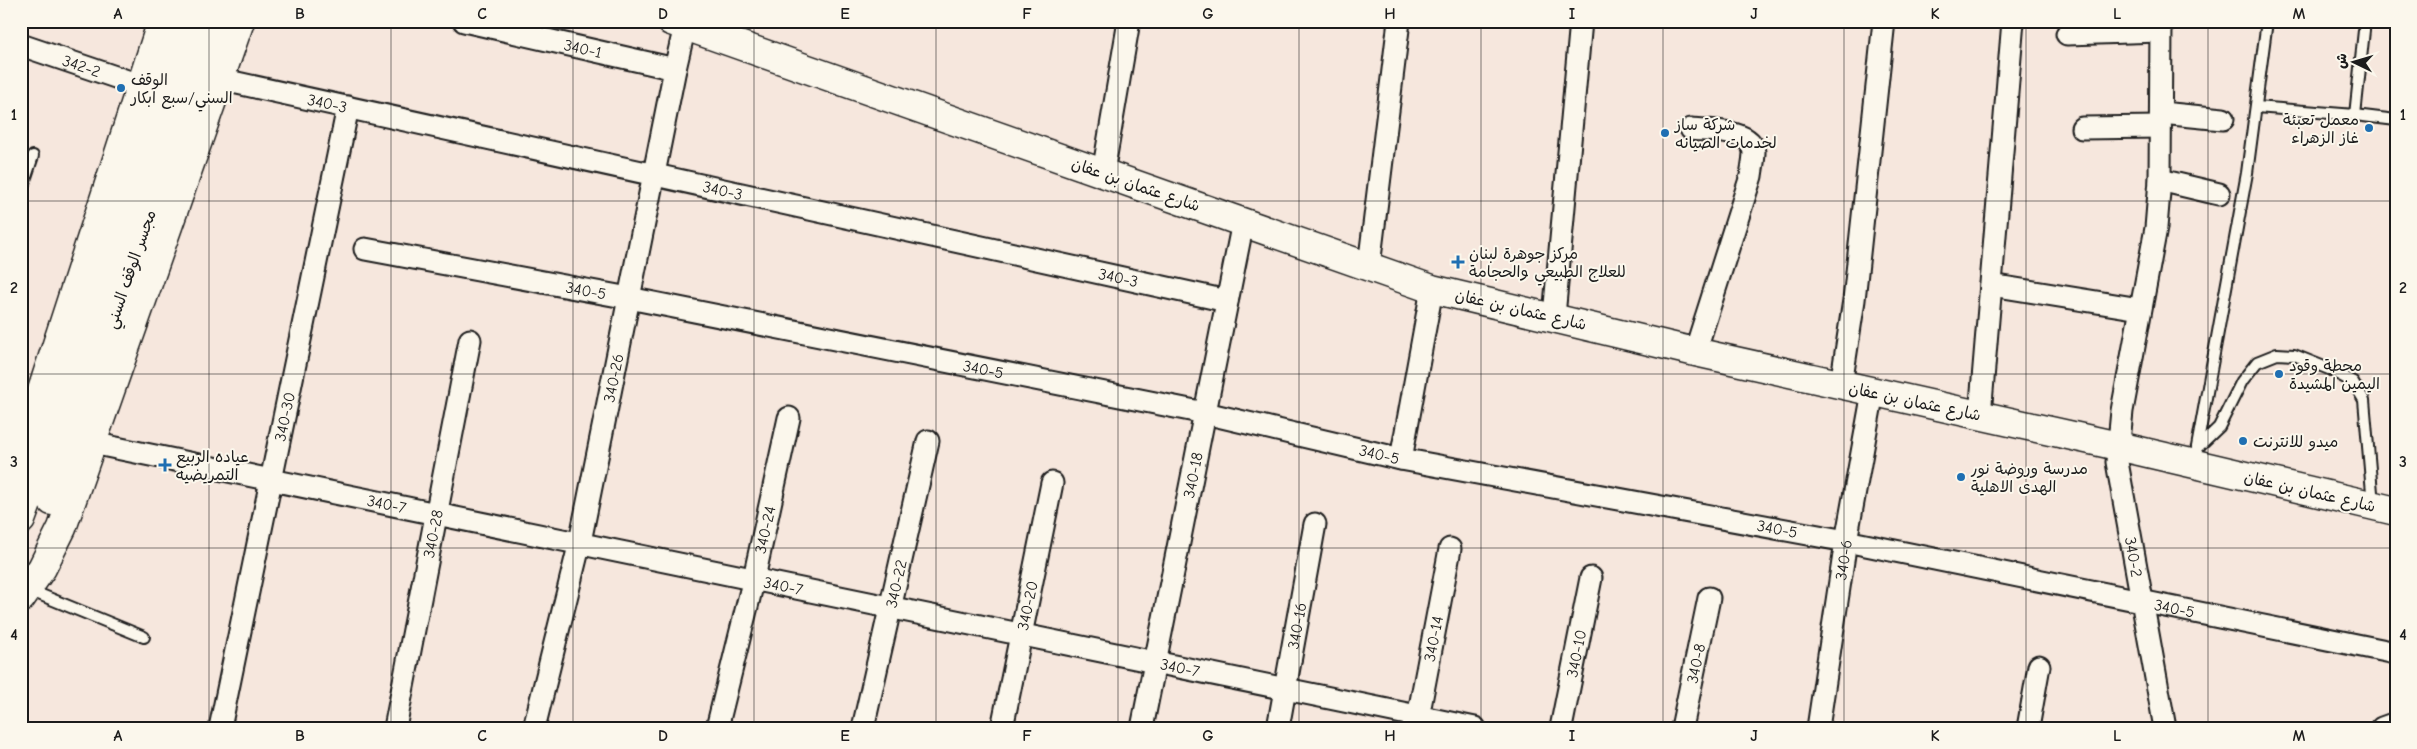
<svg xmlns="http://www.w3.org/2000/svg" width="2417" height="749" viewBox="0 0 2417 749" font-family="'Comic Neue','Playpen Sans Arabic',sans-serif">
<style>
.lines{fill:none;stroke-linecap:round;stroke-linejoin:round}
.lane-casing{stroke:#1c1c1c;stroke-width:14}
.street-casing{stroke:#1c1c1c;stroke-width:25}
.secondary-casing{stroke:#1c1c1c;stroke-width:31}
.lane{stroke:#fbf7ec;stroke-width:10}
.street{stroke:#fbf7ec;stroke-width:21}
.secondary{stroke:#fbf7ec;stroke-width:28}
.grid{fill:none;stroke:#1c1c1c;stroke-width:1;stroke-opacity:0.55}
.poi-dot{fill:#1f6fb2;stroke:#fbf7ec;stroke-width:2}
.labels{text-anchor:middle;stroke-width:4;stroke-linejoin:round;paint-order:stroke}
.street-label{font-size:16px;fill:#1c1c1c;stroke:#fbf7ec}
.poi-label{font-size:16px;fill:#1c1c1c;stroke:#fbf7ec;text-anchor:start}
.neatline{fill:none;stroke:#1c1c1c;stroke-width:2}
.grid-label{font-size:16px;text-anchor:middle;font-weight:bold;fill:#1c1c1c}
</style>
<rect width="100%" height="100%" fill="#f6e7dd"/>
<filter id="ink" filterUnits="userSpaceOnUse"><feTurbulence type="fractalNoise" baseFrequency=".02" numOctaves="2"/><feDisplacementMap in="SourceGraphic" scale="10" xChannelSelector="R" yChannelSelector="G"/><feConvolveMatrix kernelMatrix="1 2 1 2 8 2 1 2 1" color-interpolation-filters="sRGB"/></filter>
<g filter="url(#ink)">
<g class="lines">
<defs>
<g id="lane">
<polyline points="2256,107 2355,115 2365,21"/>
<polyline points="2355,115 2396,120"/>
<polyline points="21,192 33,156"/>
<polyline points="2197,447 2247,173 2267,21"/>
<polyline points="2197,448 2219,427 2242,381 2257,362 2277,354 2294,355 2329,369 2353,382 2364,400 2373,504"/>
<polyline points="29,590 144,637"/>
</g>
<g id="street">
<path id="s1" d="M464,21L675,69"/>
<path id="s2" d="M2161,21L2160,180L2156,228L2122,411L2117,462L2165,728"/>
<polyline points="2067,34 2160,31"/>
<path id="s3" d="M21,45L142,86"/>
<path id="s4" d="M219,79L1227,301"/>
<polyline points="2161,113 2223,119"/>
<polyline points="2082,128 2160,127"/>
<path d="M1691,129C1708,131 1752,129 1754,152C1754,160 1752,168 1751,176L1695,352"/>
<polyline points="1103,173 1129,21"/>
<polyline points="2160,180 2219,194"/>
<path id="s5" d="M365,249L629,298L1205,413L1401,459L1846,541L2396,653"/>
<polyline points="1369,266 1399,21"/>
<polyline points="1991,285 2140,309"/>
<polyline points="1554,316 1581,21"/>
<polyline points="1841,385 1854,300 1884,21"/>
<polyline points="1980,415 2013,21"/>
<path id="s6" d="M92,443L1475,728"/>
<polyline points="1401,459 1432,289"/>
<path id="s7" d="M220,728L348,107"/>
<path id="s8" d="M395,728L470,340"/>
<path id="s9" d="M534,728L580,542L675,69L685,26"/>
<path id="s10" d="M717,728L754,578L789,418"/>
<path id="s11" d="M863,728L928,441"/>
<path id="s12" d="M1002,728L1052,483"/>
<path id="s13" d="M1142,728L1243,222"/>
<path id="s14" d="M1278,728L1315,524"/>
<path id="s15" d="M1416,728L1450,549"/>
<path id="s16" d="M1561,728L1591,578"/>
<path id="s17" d="M1682,728L1709,598"/>
<path id="s18" d="M1818,728L1846,541L1873,392"/>
<polyline points="2028,728 2039,666"/>
<polyline points="2382,728 2396,723"/>
</g>
<g id="secondary">
<polyline points="671,21 1432,289 1695,352 2118,446 2396,511"/>
<polyline points="21,455 162,21"/>
<polyline points="52,501 214,21"/>
<polyline points="21,520 65,400 190,21"/>
<polyline points="21,598 42,568 62,528 240,21"/>
</g>
</defs>
<use href="#lane" class="lane-casing"/>
<use href="#street" class="street-casing"/>
<use href="#secondary" class="secondary-casing"/>
<use href="#lane" class="lane"/>
<use href="#street" class="street"/>
<use href="#secondary" class="secondary"/>
</g>
</g>
<path class="grid" d="M209,21V728M391,21V728M573,21V728M754,21V728M936,21V728M1118,21V728M1299,21V728M1481,21V728M1663,21V728M1844,21V728M2026,21V728M2208,21V728M21,201H2396M21,374H2396M21,548H2396"/>
<g class="poi-dot">
<circle cx="121" cy="88" r="5"/>
<circle cx="2369" cy="128" r="5"/>
<circle cx="1665" cy="133" r="5"/>
<path d="M1455.5 254.5h5v5h5v5h-5v5h-5v-5h-5v-5h5z"/>
<circle cx="2279" cy="374" r="5"/>
<circle cx="2243" cy="441" r="5"/>
<path d="M162.5 457.5h5v5h5v5h-5v5h-5v-5h-5v-5h5z"/>
<circle cx="1961" cy="477" r="5"/>
</g>
<g class="labels">
<g class="street-label">
<text dy="6" stroke="none"><textPath href="#s1" startOffset="122">340-1</textPath></text>
<text dy="6" stroke="none"><textPath href="#s3" startOffset="64">342-2</textPath></text>
<text dy="6" stroke="none"><textPath href="#s4" startOffset="111">340-3</textPath></text>
<text transform="translate(1136 184) rotate(19)" y="6">شارع عثمان بن عفان</text>
<text dy="6" stroke="none"><textPath href="#s4" startOffset="516">340-3</textPath></text>
<text transform="translate(130 269) rotate(-71)" y="6">مجسر الوقف السني</text>
<text dy="6" stroke="none"><textPath href="#s4" startOffset="921">340-3</textPath></text>
<text dy="6" stroke="none"><textPath href="#s5" startOffset="225">340-5</textPath></text>
<text transform="translate(1521 309) rotate(13)" y="6">شارع عثمان بن عفان</text>
<text dy="6" stroke="none"><textPath href="#s5" startOffset="630">340-5</textPath></text>
<text dy="6" stroke="none"><textPath href="#s9" startOffset="359">340-26</textPath></text>
<text transform="translate(1915 401) rotate(12)" y="6">شارع عثمان بن عفان</text>
<text dy="6" stroke="none"><textPath href="#s7" startOffset="318">340-30</textPath></text>
<text dy="6" stroke="none"><textPath href="#s5" startOffset="1035">340-5</textPath></text>
<text dy="6" stroke="none"><textPath href="#s13" startOffset="258">340-18</textPath></text>
<text transform="translate(2310 491) rotate(13)" y="6">شارع عثمان بن عفان</text>
<text dy="6" stroke="none"><textPath href="#s6" startOffset="301">340-7</textPath></text>
<text dy="6" stroke="none"><textPath href="#s5" startOffset="1440">340-5</textPath></text>
<text dy="6" stroke="none"><textPath href="#s10" startOffset="204">340-24</textPath></text>
<text dy="6" stroke="none"><textPath href="#s8" startOffset="198">340-28</textPath></text>
<text dy="6" stroke="none"><textPath href="#s2" startOffset="541">340-2</textPath></text>
<text dy="6" stroke="none"><textPath href="#s18" startOffset="170">340-6</textPath></text>
<text dy="6" stroke="none"><textPath href="#s6" startOffset="706">340-7</textPath></text>
<text dy="6" stroke="none"><textPath href="#s11" startOffset="148">340-22</textPath></text>
<text dy="6" stroke="none"><textPath href="#s12" startOffset="125">340-20</textPath></text>
<text dy="6" stroke="none"><textPath href="#s5" startOffset="1845">340-5</textPath></text>
<text dy="6" stroke="none"><textPath href="#s14" startOffset="104">340-16</textPath></text>
<text dy="6" stroke="none"><textPath href="#s15" startOffset="91">340-14</textPath></text>
<text dy="6" stroke="none"><textPath href="#s16" startOffset="76">340-10</textPath></text>
<text dy="6" stroke="none"><textPath href="#s17" startOffset="66">340-8</textPath></text>
<text dy="6" stroke="none"><textPath href="#s6" startOffset="1111">340-7</textPath></text>
</g>
<g class="poi-label">
<text x="131" y="85">الوقف<tspan x="131" dy="18">السني/سبع ابكار</tspan></text>
<text x="2359" y="125" text-anchor="end">معمل تعبئة<tspan x="2359" dy="18">غاز الزهراء</tspan></text>
<text x="1675" y="130">شركة ساز<tspan x="1675" dy="18">لخدمات الصيانه</tspan></text>
<text x="1469" y="259">مركز جوهرة لبنان<tspan x="1469" dy="18">للعلاج الطبيعي والحجامة</tspan></text>
<text x="2289" y="371">محطة وقود<tspan x="2289" dy="18">اليمين المشيدة</tspan></text>
<text x="2253" y="447">ميدو للانترنت</text>
<text x="176" y="462">عياده الربيع<tspan x="176" dy="18">التمريضيه</tspan></text>
<text x="1971" y="474">مدرسة وروضة نور<tspan x="1971" dy="18">الهدى الاهلية</tspan></text>
</g>
</g>
<rect width="2417" height="749" fill="none" stroke="#fbf7ec" stroke-width="55"/>
<g transform="translate(2354 62) rotate(275)" stroke="#fbf7ec" stroke-width="4" paint-order="stroke">
<path d="M0-4L9 19L0 12L-9 19Z" fill="#1c1c1c"/>
<text y="-8" font-size="14" font-weight="bold" text-anchor="middle" fill="#1c1c1c">ش</text>
</g>
<rect x="28" y="28" width="2362" height="694" class="neatline"/>
<g class="grid-label">
<text x="118" y="19">A</text>
<text x="300" y="19">B</text>
<text x="482" y="19">C</text>
<text x="663" y="19">D</text>
<text x="845" y="19">E</text>
<text x="1027" y="19">F</text>
<text x="1208" y="19">G</text>
<text x="1390" y="19">H</text>
<text x="1572" y="19">I</text>
<text x="1754" y="19">J</text>
<text x="1935" y="19">K</text>
<text x="2117" y="19">L</text>
<text x="2299" y="19">M</text>
<text x="14" y="120">1</text>
<text x="2403" y="120">1</text>
<text x="14" y="293">2</text>
<text x="2403" y="293">2</text>
<text x="14" y="467">3</text>
<text x="2403" y="467">3</text>
<text x="14" y="640">4</text>
<text x="2403" y="640">4</text>
<text x="118" y="741">A</text>
<text x="300" y="741">B</text>
<text x="482" y="741">C</text>
<text x="663" y="741">D</text>
<text x="845" y="741">E</text>
<text x="1027" y="741">F</text>
<text x="1208" y="741">G</text>
<text x="1390" y="741">H</text>
<text x="1572" y="741">I</text>
<text x="1754" y="741">J</text>
<text x="1935" y="741">K</text>
<text x="2117" y="741">L</text>
<text x="2299" y="741">M</text>
</g>
</svg>
